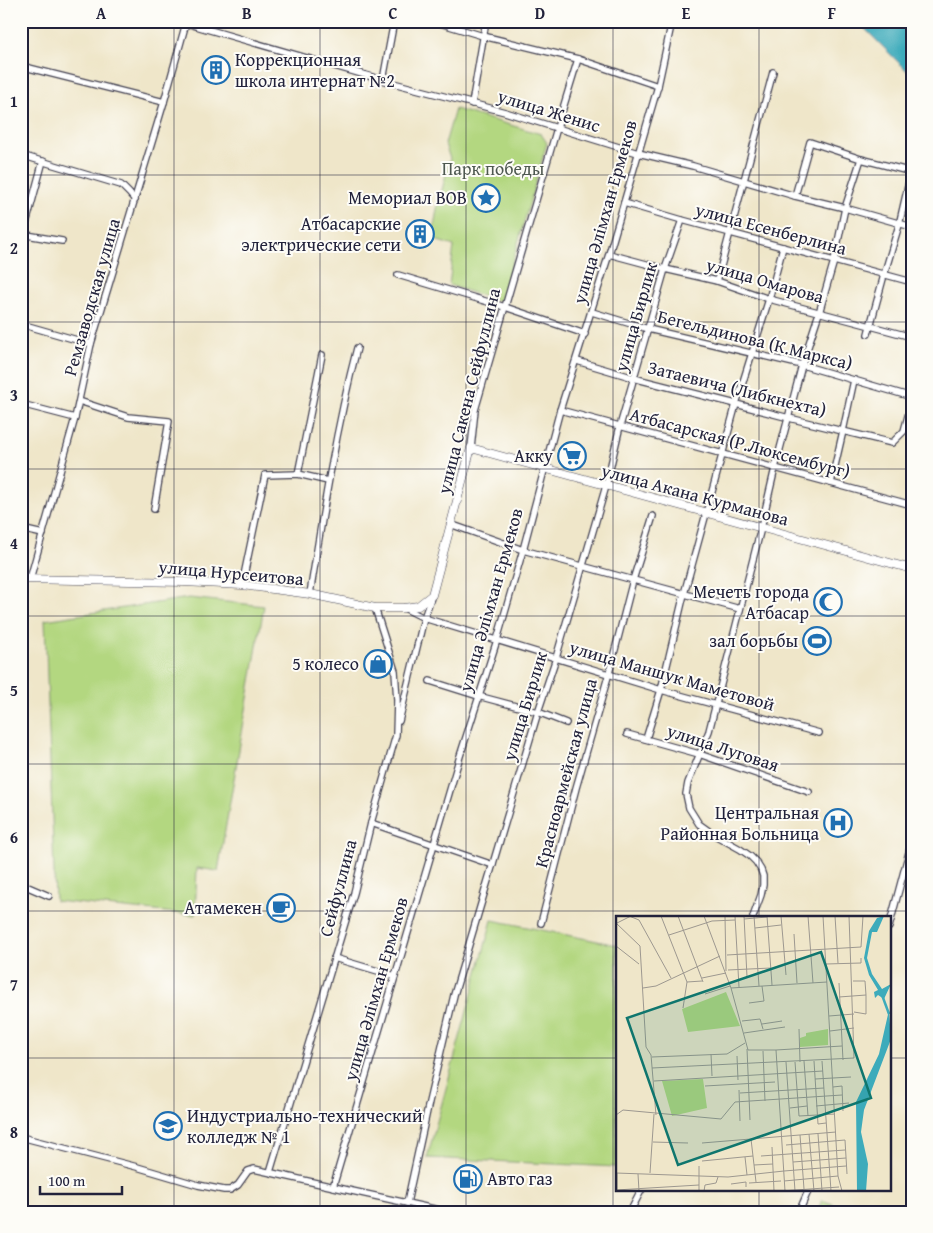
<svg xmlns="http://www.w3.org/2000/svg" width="933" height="1233" viewBox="0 0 933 1233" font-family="'Gentium Book Plus',serif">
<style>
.green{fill:#b3d780;stroke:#6a7c5e}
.water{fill:#3dabbb;stroke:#30667b}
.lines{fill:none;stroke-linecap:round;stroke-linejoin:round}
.street-casing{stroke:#413f50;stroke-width:8}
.secondary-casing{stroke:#413f50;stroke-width:9}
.street{stroke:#fff;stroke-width:5.5}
.secondary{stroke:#fff;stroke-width:8}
.grid{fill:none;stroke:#22223b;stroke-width:1;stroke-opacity:0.55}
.labels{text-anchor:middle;stroke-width:4;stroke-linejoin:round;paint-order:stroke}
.poi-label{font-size:18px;fill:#22223b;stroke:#fdfcf7;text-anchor:end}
.street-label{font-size:18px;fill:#22223b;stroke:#fdfcf7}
.park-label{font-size:18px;fill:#4e5850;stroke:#fdfcf7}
.inset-river{fill:none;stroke:#3dabbb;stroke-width:2.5}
.inset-road{fill:none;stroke:#9d9890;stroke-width:1}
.view{fill:#0f766e;fill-opacity:0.15;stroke:#0f766e;stroke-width:2.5}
.inset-edge{fill:none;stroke:#22223b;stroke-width:2.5}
.neatline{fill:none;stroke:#22223b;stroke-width:2}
.grid-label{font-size:16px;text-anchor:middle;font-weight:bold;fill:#22223b}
</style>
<rect width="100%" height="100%" fill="#fdfcf7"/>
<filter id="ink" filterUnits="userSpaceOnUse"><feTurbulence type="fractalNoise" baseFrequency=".02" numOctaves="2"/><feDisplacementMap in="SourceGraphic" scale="10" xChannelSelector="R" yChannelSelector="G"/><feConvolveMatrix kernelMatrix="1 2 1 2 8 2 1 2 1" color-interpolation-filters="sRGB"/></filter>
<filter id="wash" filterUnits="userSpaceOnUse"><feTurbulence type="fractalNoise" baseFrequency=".0096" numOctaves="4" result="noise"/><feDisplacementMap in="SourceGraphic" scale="20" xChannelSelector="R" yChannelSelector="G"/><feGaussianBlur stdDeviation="1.12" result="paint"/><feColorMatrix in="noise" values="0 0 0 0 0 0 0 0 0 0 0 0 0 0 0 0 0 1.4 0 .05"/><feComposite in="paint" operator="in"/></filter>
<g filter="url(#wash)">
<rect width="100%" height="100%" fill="#efe6c9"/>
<g class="green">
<polygon points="455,109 541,134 547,143 501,302 449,285 454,246 432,239 437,209 450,159 445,144"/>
<polygon points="189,598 264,606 218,871 197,868 195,915 55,901 45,620"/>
<polygon points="492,920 617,945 617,1167 427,1158"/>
<polygon points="822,1200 838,1206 836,1212 817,1212"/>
</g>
<polygon class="water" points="857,21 912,21 912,76"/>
</g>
<g filter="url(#ink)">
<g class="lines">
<defs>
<g id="street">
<polyline points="179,21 393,83 505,112 638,153 693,166 795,196 845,208 912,227"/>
<polyline points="433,21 483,36 578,59 658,86"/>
<polyline points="21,66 164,102"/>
<polyline points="383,80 394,21"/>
<polyline points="472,104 486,21"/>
<polyline points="21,155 121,185 129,193 135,200"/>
<polyline points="795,196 810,142 861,159 912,172"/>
<polyline points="624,203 682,220 912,282"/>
<polyline points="21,234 62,241"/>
<polyline points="23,235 43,161"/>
<polyline points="609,254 665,269 717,281 769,299 912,337"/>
<polyline points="398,275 505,307 585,334"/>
<polyline points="717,281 773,72"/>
<polyline points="592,312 648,329 802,365 912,397"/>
<polyline points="21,324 91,344"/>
<polyline points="868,334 884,275 899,225 912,169"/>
<polyline points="577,361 641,380 736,404 789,418 892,443 904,431 912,401"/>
<polyline points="79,401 128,417 169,421 154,509"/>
<polyline points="21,404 75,418"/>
<polyline points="560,410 912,505"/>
<polyline points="471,448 475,410 557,128 578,59"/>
<polyline points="298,474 322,355"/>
<polyline points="831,483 843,431 854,380"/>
<polyline points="450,524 523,550 740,609"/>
<polyline points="21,529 43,534"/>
<polyline points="30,579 75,418 91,344 164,102 186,23"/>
<polyline points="242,585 265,475 298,474 328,481"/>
<path d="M310,594C323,512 336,429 357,348"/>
<polyline points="404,608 424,618 661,690 819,733"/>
<polyline points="430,681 478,696 538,712 566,723"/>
<polyline points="399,721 424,618 432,595"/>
<polyline points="627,734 699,754 809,792"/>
<polyline points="646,739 661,690 684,594 736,404 769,299 783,247"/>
<polyline points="371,823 493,865"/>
<polyline points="21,884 49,896"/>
<polyline points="753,917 761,895 763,885 763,876 761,870 756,862 750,856 740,849 713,834 699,824 689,808 686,794 688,783 709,731 761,528 775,468 802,365 819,313 834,261 845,208 861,159"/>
<polyline points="541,923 576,788 609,673 633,580 653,516"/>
<polyline points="889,927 912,841"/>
<polyline points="334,958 395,976"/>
<polyline points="21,1137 137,1167 198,1185 224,1190 230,1190 238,1185 248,1171 254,1169 352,1191 448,1212"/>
<polyline points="270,1172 354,893 371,823 396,735 397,700 395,671 375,608"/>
<polyline points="333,1187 460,756 497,640 523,550 560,410 609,254 658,86 672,21"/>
<polyline points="407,1203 429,1102 454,995 538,712 556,658 606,486 620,426 665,269 682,220"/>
<polyline points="630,1212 642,1189"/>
<polyline points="799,1212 809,1189"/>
</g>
<polyline id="secondary" points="21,579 184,582 242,585 310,594 375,608 404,608 418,606 432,595 471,448 912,569"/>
</defs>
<use href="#street" class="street-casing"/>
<use href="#secondary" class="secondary-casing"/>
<use href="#street" class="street"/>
<use href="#secondary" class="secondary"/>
</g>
</g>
<path class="grid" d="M174,21V1212M320,21V1212M466,21V1212M613,21V1212M759,21V917M21,175H912M21,322H912M21,469H912M21,616H912M21,764H912M21,911H912M21,1058H617M889,1058H912M759,1189V1212"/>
<defs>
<symbol id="building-ring" viewBox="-11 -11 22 22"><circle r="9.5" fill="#fdfcf7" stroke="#1f6fb2" stroke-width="1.5"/><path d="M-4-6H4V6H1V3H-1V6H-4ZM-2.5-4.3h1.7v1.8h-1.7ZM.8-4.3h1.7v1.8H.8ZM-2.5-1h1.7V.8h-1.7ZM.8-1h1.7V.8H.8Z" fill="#1f6fb2"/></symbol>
<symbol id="sight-ring" viewBox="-11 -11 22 22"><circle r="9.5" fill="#fdfcf7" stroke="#1f6fb2" stroke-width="1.5"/><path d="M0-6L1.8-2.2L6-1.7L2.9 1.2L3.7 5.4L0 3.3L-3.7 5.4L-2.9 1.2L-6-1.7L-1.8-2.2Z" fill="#1f6fb2"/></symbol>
<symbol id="supermarket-ring" viewBox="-11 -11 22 22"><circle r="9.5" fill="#fdfcf7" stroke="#1f6fb2" stroke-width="1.5"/><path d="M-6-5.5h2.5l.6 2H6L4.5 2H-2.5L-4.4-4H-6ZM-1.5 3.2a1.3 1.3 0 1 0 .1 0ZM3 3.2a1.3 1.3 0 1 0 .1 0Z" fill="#1f6fb2"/></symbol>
<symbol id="mosque-ring" viewBox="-11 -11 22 22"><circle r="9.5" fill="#fdfcf7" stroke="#1f6fb2" stroke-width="1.5"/><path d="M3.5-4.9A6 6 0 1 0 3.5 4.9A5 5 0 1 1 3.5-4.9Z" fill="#1f6fb2"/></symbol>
<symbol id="stadium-ring" viewBox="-11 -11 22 22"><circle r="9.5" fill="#fdfcf7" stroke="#1f6fb2" stroke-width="1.5"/><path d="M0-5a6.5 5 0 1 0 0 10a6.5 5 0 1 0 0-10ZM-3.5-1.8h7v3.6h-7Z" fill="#1f6fb2"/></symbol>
<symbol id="shop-ring" viewBox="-11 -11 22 22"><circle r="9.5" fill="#fdfcf7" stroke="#1f6fb2" stroke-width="1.5"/><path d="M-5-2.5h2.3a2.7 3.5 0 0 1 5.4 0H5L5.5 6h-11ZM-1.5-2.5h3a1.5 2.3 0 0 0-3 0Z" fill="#1f6fb2"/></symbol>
<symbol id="hospital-ring" viewBox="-11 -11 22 22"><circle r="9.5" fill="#fdfcf7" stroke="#1f6fb2" stroke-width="1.5"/><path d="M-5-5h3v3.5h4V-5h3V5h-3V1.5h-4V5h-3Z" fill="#1f6fb2"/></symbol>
<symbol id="cafe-ring" viewBox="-11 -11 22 22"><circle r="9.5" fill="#fdfcf7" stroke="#1f6fb2" stroke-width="1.5"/><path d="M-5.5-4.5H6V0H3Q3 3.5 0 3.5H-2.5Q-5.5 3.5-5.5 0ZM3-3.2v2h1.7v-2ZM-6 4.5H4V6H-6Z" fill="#1f6fb2"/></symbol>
<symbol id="university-ring" viewBox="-11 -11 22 22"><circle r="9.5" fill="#fdfcf7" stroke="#1f6fb2" stroke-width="1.5"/><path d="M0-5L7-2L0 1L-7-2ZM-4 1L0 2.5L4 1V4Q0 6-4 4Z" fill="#1f6fb2"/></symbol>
<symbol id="fuel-ring" viewBox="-11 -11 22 22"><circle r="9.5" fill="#fdfcf7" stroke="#1f6fb2" stroke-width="1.5"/><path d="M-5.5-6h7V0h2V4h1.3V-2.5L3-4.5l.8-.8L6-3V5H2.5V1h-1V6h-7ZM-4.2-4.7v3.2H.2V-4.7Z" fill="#1f6fb2"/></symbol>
</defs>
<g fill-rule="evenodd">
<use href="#building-ring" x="200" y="54" width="32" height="32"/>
<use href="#sight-ring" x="470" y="182" width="32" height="32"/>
<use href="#building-ring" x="404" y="218" width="32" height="32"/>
<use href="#supermarket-ring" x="556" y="440" width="32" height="32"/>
<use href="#mosque-ring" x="812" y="586" width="32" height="32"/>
<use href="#stadium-ring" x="801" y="625" width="32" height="32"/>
<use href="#shop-ring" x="362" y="648" width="32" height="32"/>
<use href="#hospital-ring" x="822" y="807" width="32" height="32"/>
<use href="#cafe-ring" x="265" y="892" width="32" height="32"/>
<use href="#university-ring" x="152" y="1110" width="32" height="32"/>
<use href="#fuel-ring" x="452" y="1163" width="32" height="32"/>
</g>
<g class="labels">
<g class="poi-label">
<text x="235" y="66" text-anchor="start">Коррекционная<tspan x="235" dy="21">школа интернат №2</tspan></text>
<text x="467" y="204">Мемориал ВОВ</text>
<text x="401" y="230">Атбасарские<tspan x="401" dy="21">электрические сети</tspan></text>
<text x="553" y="462">Акку</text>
<text x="809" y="598">Мечеть города<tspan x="809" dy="21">Атбасар</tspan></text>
<text x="798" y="647">зал борьбы</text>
<text x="359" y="670">5 колесо</text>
<text x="819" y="819">Центральная<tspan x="819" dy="21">Районная Больница</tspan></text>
<text x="262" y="914">Атамекен</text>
<text x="187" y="1122" text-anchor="start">Индустриально-технический<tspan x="187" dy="21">колледж № 1</tspan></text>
<text x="487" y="1185" text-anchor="start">Авто газ</text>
</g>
<g class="street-label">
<text transform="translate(549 111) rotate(17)" y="6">улица Женис</text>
<text transform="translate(605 212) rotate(-74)" y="6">улица Әлімхан Ермеков</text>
<text transform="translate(771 229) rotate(15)" y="6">улица Есенберлина</text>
<text transform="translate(765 281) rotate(16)" y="6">улица Омарова</text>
<text transform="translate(92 297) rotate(-74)" y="6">Ремзаводская улица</text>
<text transform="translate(636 317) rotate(-74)" y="6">улица Бирлик</text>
<text transform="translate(755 340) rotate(14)" y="6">Бегельдинова (К.Маркса)</text>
<text transform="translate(737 389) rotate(14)" y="6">Затаевича (Либкнехта)</text>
<text transform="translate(469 391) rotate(-76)" y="6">улица Сакена Сейфуллина</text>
<text transform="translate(740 443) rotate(15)" y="6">Атбасарская (Р.Люксембург)</text>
<text transform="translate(695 495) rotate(15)" y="6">улица Акана Курманова</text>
<text transform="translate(231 573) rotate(5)" y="6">улица Нурсеитова</text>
<text transform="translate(491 600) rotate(-74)" y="6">улица Әлімхан Ермеков</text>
<text transform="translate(672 676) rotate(16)" y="6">улица Маншук Маметовой</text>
<text transform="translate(525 706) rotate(-73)" y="6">улица Бирлик</text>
<text transform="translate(723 748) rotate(18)" y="6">улица Луговая</text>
<text transform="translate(566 773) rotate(-75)" y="6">Красноармейская улица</text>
<text transform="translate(338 888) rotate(-75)" y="6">Сейфуллина</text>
<text transform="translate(376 989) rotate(-74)" y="6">улица Әлімхан Ермеков</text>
</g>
<g class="park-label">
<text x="493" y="175">Парк победы</text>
</g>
</g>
<g transform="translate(616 916)">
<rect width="275" height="275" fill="#efe6c9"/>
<path d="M110,76L124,110L72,116L66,93ZM212,113V129L184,131V122L190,120V117ZM87,163L91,192L56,200L46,165Z" fill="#b3d780"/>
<path d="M268,0L261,16H256L251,42L256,58L266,73L275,68L268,83L262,79L259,82L258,76L262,74L253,59L248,42L253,15L261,2ZM273,94L275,123L248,194L245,216L252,248L250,275H241L240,186L263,138Z" fill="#3dabbb"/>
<path class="inset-river" d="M266,79L273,98"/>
<path class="inset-road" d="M13,0L23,4L55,62M45,0L71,66L67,92M62,0L87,66M88,0L115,72L132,134H160L169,275M109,0L110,55M119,0L123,71M128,0L131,61M138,0L143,70M151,0L156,69M165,0L170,59M192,0L197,67M207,0L222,260L226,275M219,0L222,47M128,3L151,1M0,7L24,30L30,131L35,139L40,199M1,7L15,0M139,12L165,9M178,18L181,67M53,19L96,5L119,4M0,30L23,48M111,39L245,31L247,0M210,48L245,47V42M112,54L155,52M86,62L110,57M237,65H249L250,79M71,66L86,65M223,67L227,144M27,72L40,70L104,40M115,72L211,66M89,78L114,70M223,81L250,79V98L238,96M133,87L148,85L146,70M213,100L238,98M126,105L144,103L147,113M146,108L166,105M183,113L184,146M214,115L238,112M128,117L169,111M131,133L134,204M160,134L226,130M147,135L149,185M95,138L96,160M121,140L122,164M36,141L111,138L129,127M188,145L192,200M198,145L202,208L210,207M206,145L215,275M170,146L179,275M179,146L183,200L219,198M36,152L238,142L233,0M199,163L235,161M38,165L207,155M89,170L159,166M217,171L226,170L227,195M123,174L124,205M124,177L208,172M200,190L233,187M174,192L191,190M0,199L7,194L105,203L119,186L226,179M193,218L198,275M202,218L206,275M184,219L188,273M135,223L140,266M37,226L72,227M86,227L220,216M170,229L229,224L231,258M156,231L158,275M145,240L229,234M129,241L131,259M86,245L137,240M177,246L230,242M138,249L157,248M168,255L230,250M0,257L112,261L168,255M1,257V275M34,257L38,198M22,258L23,275M168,265L222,260M133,267L165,265M115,268L130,266V271M0,274L83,269M83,275V250M88,275L89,269L100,267L102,261M165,275L223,271"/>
<path class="view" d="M205,36L255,182L62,249L11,102Z"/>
<rect width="275" height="275" class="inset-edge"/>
</g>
<rect width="933" height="1233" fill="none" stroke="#fdfcf7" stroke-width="55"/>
<path d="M40 1186v8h82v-8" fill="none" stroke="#22223b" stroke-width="2.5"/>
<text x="48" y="1186" font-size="15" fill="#22223b" stroke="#fdfcf7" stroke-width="4" paint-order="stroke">100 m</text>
<rect x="28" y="28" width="878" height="1178" class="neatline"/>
<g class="grid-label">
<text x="101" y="19">A</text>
<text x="247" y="19">B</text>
<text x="393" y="19">C</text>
<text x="540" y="19">D</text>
<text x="686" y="19">E</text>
<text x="832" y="19">F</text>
<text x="14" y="107">1</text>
<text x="14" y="254">2</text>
<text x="14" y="401">3</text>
<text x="14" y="549">4</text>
<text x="14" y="696">5</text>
<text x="14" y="843">6</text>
<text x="14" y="990">7</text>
<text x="14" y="1138">8</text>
</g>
</svg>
